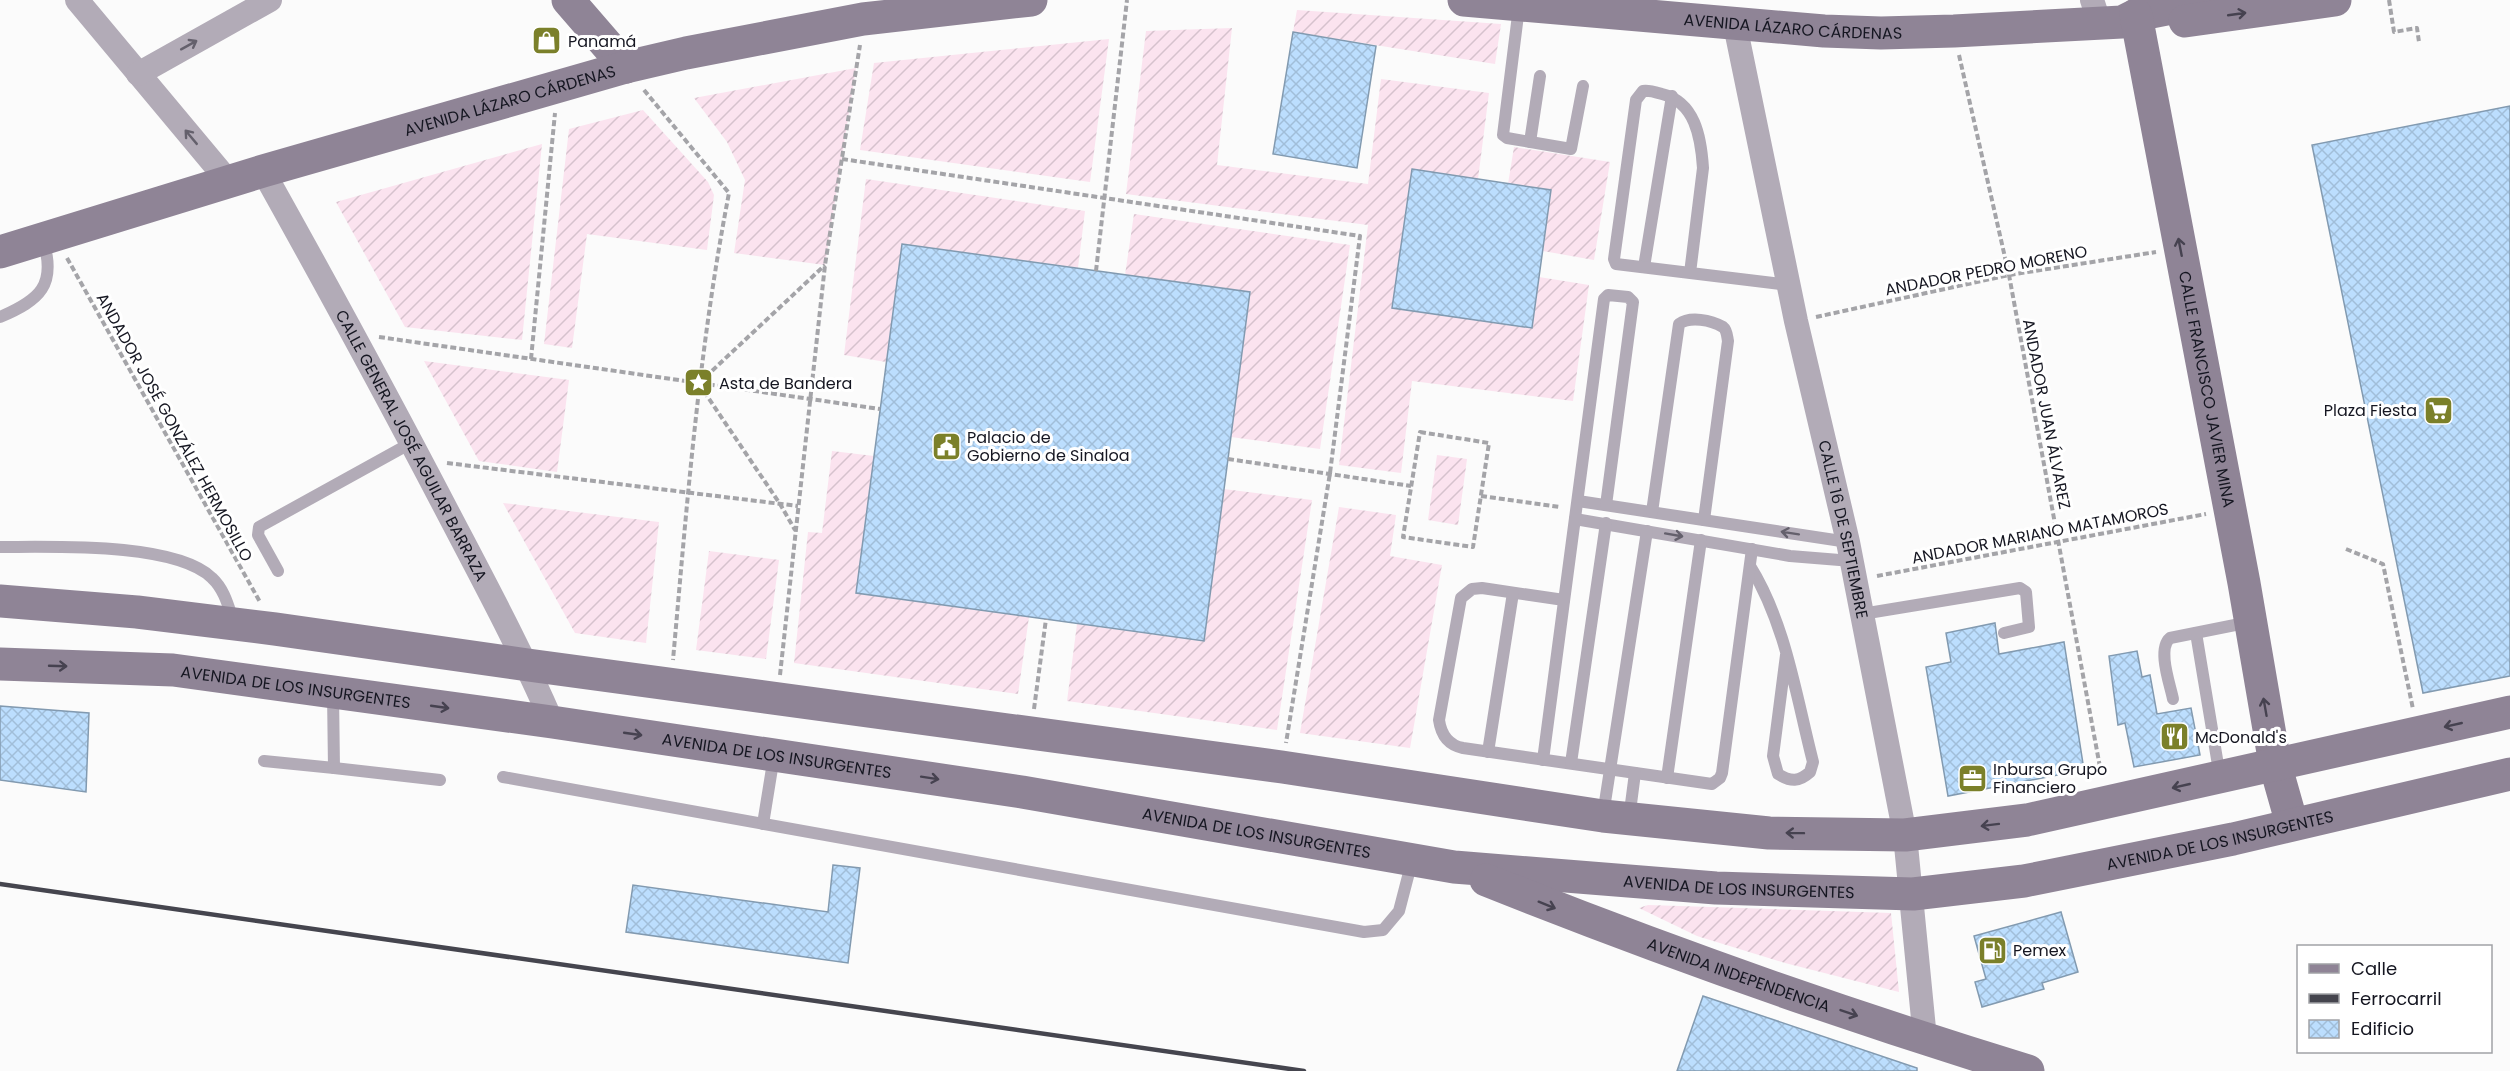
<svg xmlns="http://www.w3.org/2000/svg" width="2510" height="1071" viewBox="0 0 2510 1071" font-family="Poppins,sans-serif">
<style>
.garden{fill:url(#garden-furrows)}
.building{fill:url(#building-cross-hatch);stroke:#829ab0;stroke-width:1.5}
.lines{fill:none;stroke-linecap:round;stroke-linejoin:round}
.path{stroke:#a4a4a8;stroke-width:4;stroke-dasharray:6 3;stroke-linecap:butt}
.lane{stroke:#b2abb7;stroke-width:12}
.street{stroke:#b2abb7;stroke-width:24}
.secondary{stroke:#8f8496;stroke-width:33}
.rail{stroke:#45454e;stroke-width:4.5}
.oneway{stroke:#464250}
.oneway2{stroke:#64606c}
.labels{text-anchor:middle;stroke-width:6;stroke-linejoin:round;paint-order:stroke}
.street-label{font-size:16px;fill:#151621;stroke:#fff}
.poi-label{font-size:16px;fill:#151621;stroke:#fff;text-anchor:start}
</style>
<defs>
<pattern id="garden-furrows" width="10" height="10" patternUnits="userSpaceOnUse" patternTransform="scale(1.5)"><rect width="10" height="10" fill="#fbe3ef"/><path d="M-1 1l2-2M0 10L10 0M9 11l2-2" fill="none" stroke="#d6c2cd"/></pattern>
<pattern id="building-cross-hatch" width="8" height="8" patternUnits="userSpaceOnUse" patternTransform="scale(1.5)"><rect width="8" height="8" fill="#bcdefe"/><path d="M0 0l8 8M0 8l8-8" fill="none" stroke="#a1bed9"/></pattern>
</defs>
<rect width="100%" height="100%" fill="#fbfbfb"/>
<g class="garden">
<polygon points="1297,10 1501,24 1495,64 1293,32"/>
<polygon points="1232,28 1217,165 1368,184 1381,79 1489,93 1478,179 1539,277 1589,285 1573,401 1412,381 1401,473 1339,465 1368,225 1126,194 1146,31"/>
<polygon points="1109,39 1090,182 860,150 874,63"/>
<polygon points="856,68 825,265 734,253 745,180 727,142 694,98"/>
<polygon points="643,110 708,182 714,195 707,250 587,234 572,348 544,344 569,129"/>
<polygon points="542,144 522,340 405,327 336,202"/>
<polygon points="1514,147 1610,162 1594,260 1543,251 1551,190 1508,184"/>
<polygon points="866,179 1085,211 1078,268 902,244 886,362 844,355"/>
<polygon points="1134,214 1350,245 1320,449 1231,437 1250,292 1125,275"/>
<polygon points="424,361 569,380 557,472 479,461"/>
<polygon points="832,451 874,456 856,593 1029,617 1018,694 794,663 808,532 822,533"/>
<polygon points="1437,455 1467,459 1458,525 1428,520"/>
<polygon points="1224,489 1312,500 1277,730 1067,701 1077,624 1204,641"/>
<polygon points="503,503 659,522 646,643 575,633"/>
<polygon points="1339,507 1396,515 1390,556 1442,565 1410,748 1300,733"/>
<polygon points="709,551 779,560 766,659 696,650"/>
<polygon points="1648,905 1891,913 1899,992 1785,963 1697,936 1639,908"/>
</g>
<g class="building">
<polygon points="1293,32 1376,46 1357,168 1273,154"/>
<polygon points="2510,106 2510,676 2423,693 2312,145"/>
<polygon points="1412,169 1551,190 1532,328 1392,308"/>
<polygon points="902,244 1250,292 1204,641 856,593"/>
<polygon points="1995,623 1999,654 2064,642 2084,770 1948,796 1926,667 1951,662 1946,633"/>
<polygon points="2137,651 2142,677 2150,675 2157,714 2191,708 2200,755 2134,767 2125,723 2118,725 2109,656"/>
<polygon points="0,706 89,713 86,792 0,780"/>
<polygon points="833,865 860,868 848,963 626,932 633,885 828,912"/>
<polygon points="2061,912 2078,972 2042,983 2044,989 1982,1007 1975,982 1986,979 1974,936"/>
<polygon points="1703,996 1917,1068 1917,1071 1677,1071"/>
</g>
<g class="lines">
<g class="path">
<polyline points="2389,0 2394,32 2417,28 2419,42"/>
<polyline points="1959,55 2009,275 2102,778"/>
<path d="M644,90L729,193C699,347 687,504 673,660"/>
<polyline points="842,159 1360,236 1330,473 1286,743"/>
<polyline points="67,258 260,602"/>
<polyline points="1096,271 1127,0"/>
<polyline points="1816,317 2009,275 2156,252"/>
<polyline points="379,337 880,409"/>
<polyline points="531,359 555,113"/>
<polyline points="699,383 825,265"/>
<polyline points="699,384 780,504 795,530"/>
<polygon points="1420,432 1489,443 1473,547 1403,537"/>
<polyline points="1228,459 1411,486"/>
<polyline points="447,463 798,506"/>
<polyline points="1481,496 1560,507"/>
<polyline points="2346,549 2383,564 2413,709"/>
<polyline points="1877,576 2206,514"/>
<polyline points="780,675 825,265 860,45"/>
<polyline points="1034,709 1046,619"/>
</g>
<g class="lane">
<polyline points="1519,7 1503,135 1507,138 1571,149 1583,86"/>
<polyline points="1530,142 1540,76"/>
<polyline points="1644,267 1672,96"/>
<path d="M1690,273L1703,168C1701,137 1695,102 1662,94C1655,92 1649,90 1643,91L1636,100L1614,259L1616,264L1789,285"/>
<path d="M0,317C40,300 57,285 43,240"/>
<polyline points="1578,501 1848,542"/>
<path d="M1652,512L1679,324C1690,316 1711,320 1723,327C1727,330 1727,336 1728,341L1704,520"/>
<polyline points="1575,519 1790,556 1852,561"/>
<path d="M0,547C51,547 175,542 212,578C224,589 228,605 233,620"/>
<path d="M1750,566C1786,624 1796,696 1813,762L1810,772C1799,782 1791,782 1778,774L1773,756L1786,655"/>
<polyline points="278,571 258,535 259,527 411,443"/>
<path d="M1564,600L1482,588L1472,589L1461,598L1439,720C1441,734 1448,745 1463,748L1712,784L1720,778L1722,773L1752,549"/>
<polyline points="1862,614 2020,588 2026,592 2029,627 2004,633"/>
<polyline points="2196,633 2220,777"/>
<path d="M2173,699C2170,684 2157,649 2170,638L2250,622"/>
<polyline points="1488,752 1513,593"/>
<polyline points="1543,760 1604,299 1608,295 1628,297 1633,302 1606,505"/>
<polyline points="264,761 334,768 333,693"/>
<polyline points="1571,763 1606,523"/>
<polyline points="334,768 440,780"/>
<polyline points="503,777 1364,932 1383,930 1399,911 1412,861"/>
<polyline points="1667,778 1701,540"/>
<polyline points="1603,815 1647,531"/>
<polyline points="1629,819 1635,773"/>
<polyline points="763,824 774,756"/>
</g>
<g class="street">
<polyline points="77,0 229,182"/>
<polyline points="2092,0 2100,24"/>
<path id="s1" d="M1735,25L1796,321L1848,542L1905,835L1925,1039"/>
<polyline points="138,74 270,0"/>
<path id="s2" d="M263,171C325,282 386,394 445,507C482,578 520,648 552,722"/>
</g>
<g class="secondary">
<polyline points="568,0 626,67"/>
<path id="s3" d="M1464,0L1824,31L1881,33L1954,31L2122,22L2136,15L2212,0"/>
<path id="s4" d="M2136,15L2244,583L2275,764L2292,824"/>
<polyline points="2185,21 2335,0"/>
<path id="s5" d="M0,252L263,171L626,67L686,53L863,19L1031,0"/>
<polyline points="0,601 137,612 275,629 528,665 1282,767 1603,816 1769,833 1905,835 2027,820 2510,712"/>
<path id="s6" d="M0,664L173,670L552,722L1022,792L1454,867L1716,888L1913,894L2024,881L2233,839L2510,774"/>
<path id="s7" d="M1486,880C1664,951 1845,1015 2028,1071"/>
</g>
<polyline class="rail" points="0,884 1304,1071"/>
</g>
<defs><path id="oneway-shaft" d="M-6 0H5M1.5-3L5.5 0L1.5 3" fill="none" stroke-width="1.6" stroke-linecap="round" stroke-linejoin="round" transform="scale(1.5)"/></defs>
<g class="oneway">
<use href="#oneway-shaft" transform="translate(2237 14) rotate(-8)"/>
<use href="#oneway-shaft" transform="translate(2180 247) rotate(-101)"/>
<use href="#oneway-shaft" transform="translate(58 666) rotate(2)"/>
<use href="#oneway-shaft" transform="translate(440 707) rotate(8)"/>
<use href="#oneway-shaft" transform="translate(2265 707) rotate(-100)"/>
<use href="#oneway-shaft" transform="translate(2453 725) rotate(167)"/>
<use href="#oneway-shaft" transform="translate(633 734) rotate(8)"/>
<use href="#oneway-shaft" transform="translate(930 778) rotate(9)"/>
<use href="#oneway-shaft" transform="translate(2181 786) rotate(167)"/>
<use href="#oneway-shaft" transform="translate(1990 825) rotate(173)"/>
<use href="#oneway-shaft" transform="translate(1795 833) rotate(-179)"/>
<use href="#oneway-shaft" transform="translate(1547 905) rotate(22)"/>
<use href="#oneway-shaft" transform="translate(1849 1013) rotate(19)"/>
</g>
<g class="oneway2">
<use href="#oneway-shaft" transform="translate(189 45) rotate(-29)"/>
<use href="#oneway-shaft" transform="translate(191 137) rotate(-130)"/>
<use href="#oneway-shaft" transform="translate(1790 533) rotate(-171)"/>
<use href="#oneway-shaft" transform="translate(1674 535) rotate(10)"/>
</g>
<defs>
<symbol id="shop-square" viewBox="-11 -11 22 22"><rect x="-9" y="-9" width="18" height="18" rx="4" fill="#7b802a" stroke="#fff"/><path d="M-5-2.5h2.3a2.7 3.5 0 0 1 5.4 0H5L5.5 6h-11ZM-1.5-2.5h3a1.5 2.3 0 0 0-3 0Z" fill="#fff"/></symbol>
<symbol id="sight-square" viewBox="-11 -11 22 22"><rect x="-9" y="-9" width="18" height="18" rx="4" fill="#7b802a" stroke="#fff"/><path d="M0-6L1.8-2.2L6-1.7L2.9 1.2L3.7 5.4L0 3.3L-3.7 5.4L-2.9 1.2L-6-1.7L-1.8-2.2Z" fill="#fff"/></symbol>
<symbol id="supermarket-square" viewBox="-11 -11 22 22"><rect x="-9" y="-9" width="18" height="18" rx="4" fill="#7b802a" stroke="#fff"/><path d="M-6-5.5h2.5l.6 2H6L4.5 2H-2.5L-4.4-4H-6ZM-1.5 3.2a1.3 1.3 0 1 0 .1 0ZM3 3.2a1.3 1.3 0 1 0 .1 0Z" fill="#fff"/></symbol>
<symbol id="civic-square" viewBox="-11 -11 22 22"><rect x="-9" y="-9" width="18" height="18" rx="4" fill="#7b802a" stroke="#fff"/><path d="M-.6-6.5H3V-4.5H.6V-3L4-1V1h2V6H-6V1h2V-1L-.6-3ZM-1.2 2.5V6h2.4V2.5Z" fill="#fff"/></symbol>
<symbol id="restaurant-square" viewBox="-11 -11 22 22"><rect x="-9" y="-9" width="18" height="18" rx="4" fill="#7b802a" stroke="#fff"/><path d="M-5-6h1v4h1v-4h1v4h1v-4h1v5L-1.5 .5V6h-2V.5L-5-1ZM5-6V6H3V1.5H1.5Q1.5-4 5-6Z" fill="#fff"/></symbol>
<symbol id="office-square" viewBox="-11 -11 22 22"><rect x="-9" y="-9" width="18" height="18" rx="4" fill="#7b802a" stroke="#fff"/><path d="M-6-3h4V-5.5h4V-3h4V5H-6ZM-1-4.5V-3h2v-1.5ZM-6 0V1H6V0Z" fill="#fff"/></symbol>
<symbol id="fuel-square" viewBox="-11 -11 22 22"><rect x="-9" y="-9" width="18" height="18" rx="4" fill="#7b802a" stroke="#fff"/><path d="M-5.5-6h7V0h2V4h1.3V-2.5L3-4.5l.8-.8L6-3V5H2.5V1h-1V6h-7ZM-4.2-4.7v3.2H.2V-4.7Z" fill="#fff"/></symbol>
</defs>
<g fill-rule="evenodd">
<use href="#shop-square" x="530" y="24" width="33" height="33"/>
<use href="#sight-square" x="682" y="366" width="33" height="33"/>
<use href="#supermarket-square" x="2422" y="394" width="33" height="33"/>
<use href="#civic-square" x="930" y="430" width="33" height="33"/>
<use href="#restaurant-square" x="2158" y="720" width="33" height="33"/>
<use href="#office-square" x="1956" y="762" width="33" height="33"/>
<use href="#fuel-square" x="1976" y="934" width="33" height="33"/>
</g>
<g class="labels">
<g class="street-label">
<text dy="6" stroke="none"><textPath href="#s3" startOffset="330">AVENIDA LÁZARO CÁRDENAS</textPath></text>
<text dy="6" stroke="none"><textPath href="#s5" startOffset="532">AVENIDA LÁZARO CÁRDENAS</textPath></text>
<text transform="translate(1986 270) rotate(-11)" y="6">ANDADOR PEDRO MORENO</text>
<text dy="6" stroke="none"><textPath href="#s4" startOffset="381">CALLE FRANCISCO JAVIER MINA</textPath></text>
<text transform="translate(2047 414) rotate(79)" y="6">ANDADOR JUAN ÁLVAREZ</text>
<text transform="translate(175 427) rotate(61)" y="6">ANDADOR JOSÉ GONZÁLEZ HERMOSILLO</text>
<text dy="6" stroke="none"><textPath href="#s2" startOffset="312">CALLE GENERAL JOSÉ AGUILAR BARRAZA</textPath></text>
<text dy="6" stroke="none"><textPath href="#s1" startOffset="516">CALLE 16 DE SEPTIEMBRE</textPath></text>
<text transform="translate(2040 533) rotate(-11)" y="6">ANDADOR MARIANO MATAMOROS</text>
<text dy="6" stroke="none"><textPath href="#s6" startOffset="297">AVENIDA DE LOS INSURGENTES</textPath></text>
<text dy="6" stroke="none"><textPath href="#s6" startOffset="783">AVENIDA DE LOS INSURGENTES</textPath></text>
<text dy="6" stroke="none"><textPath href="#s6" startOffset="1269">AVENIDA DE LOS INSURGENTES</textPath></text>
<text dy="6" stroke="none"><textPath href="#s6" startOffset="2241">AVENIDA DE LOS INSURGENTES</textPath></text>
<text dy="6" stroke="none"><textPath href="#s6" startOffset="1755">AVENIDA DE LOS INSURGENTES</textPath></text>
<text dy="6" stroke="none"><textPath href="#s7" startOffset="270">AVENIDA INDEPENDENCIA</textPath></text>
</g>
<g class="poi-label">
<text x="568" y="47">Panamá</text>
<text x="719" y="389">Asta de Bandera</text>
<text x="2417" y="416" text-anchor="end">Plaza Fiesta</text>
<text x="967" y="443">Palacio de<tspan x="967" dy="18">Gobierno de Sinaloa</tspan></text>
<text x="2195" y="743">McDonald's</text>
<text x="1993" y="775">Inbursa Grupo<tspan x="1993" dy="18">Financiero</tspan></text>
<text x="2013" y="956">Pemex</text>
</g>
</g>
<rect x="2297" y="945" width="195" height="108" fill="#ffffff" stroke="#a1a2a6" stroke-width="1.5"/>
<rect x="2309" y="964" width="30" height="9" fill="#8f8496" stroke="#a1a2a6" stroke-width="1.5"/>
<text x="2351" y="975" font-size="18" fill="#151621">Calle</text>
<rect x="2309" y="994" width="30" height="9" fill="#45454e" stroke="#a1a2a6" stroke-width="1.5"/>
<text x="2351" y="1005" font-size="18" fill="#151621">Ferrocarril</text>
<rect x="2309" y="1020" width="30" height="18" fill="url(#building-cross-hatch)" stroke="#a1a2a6" stroke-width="1.5"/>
<text x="2351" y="1035" font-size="18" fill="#151621">Edificio</text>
</svg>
